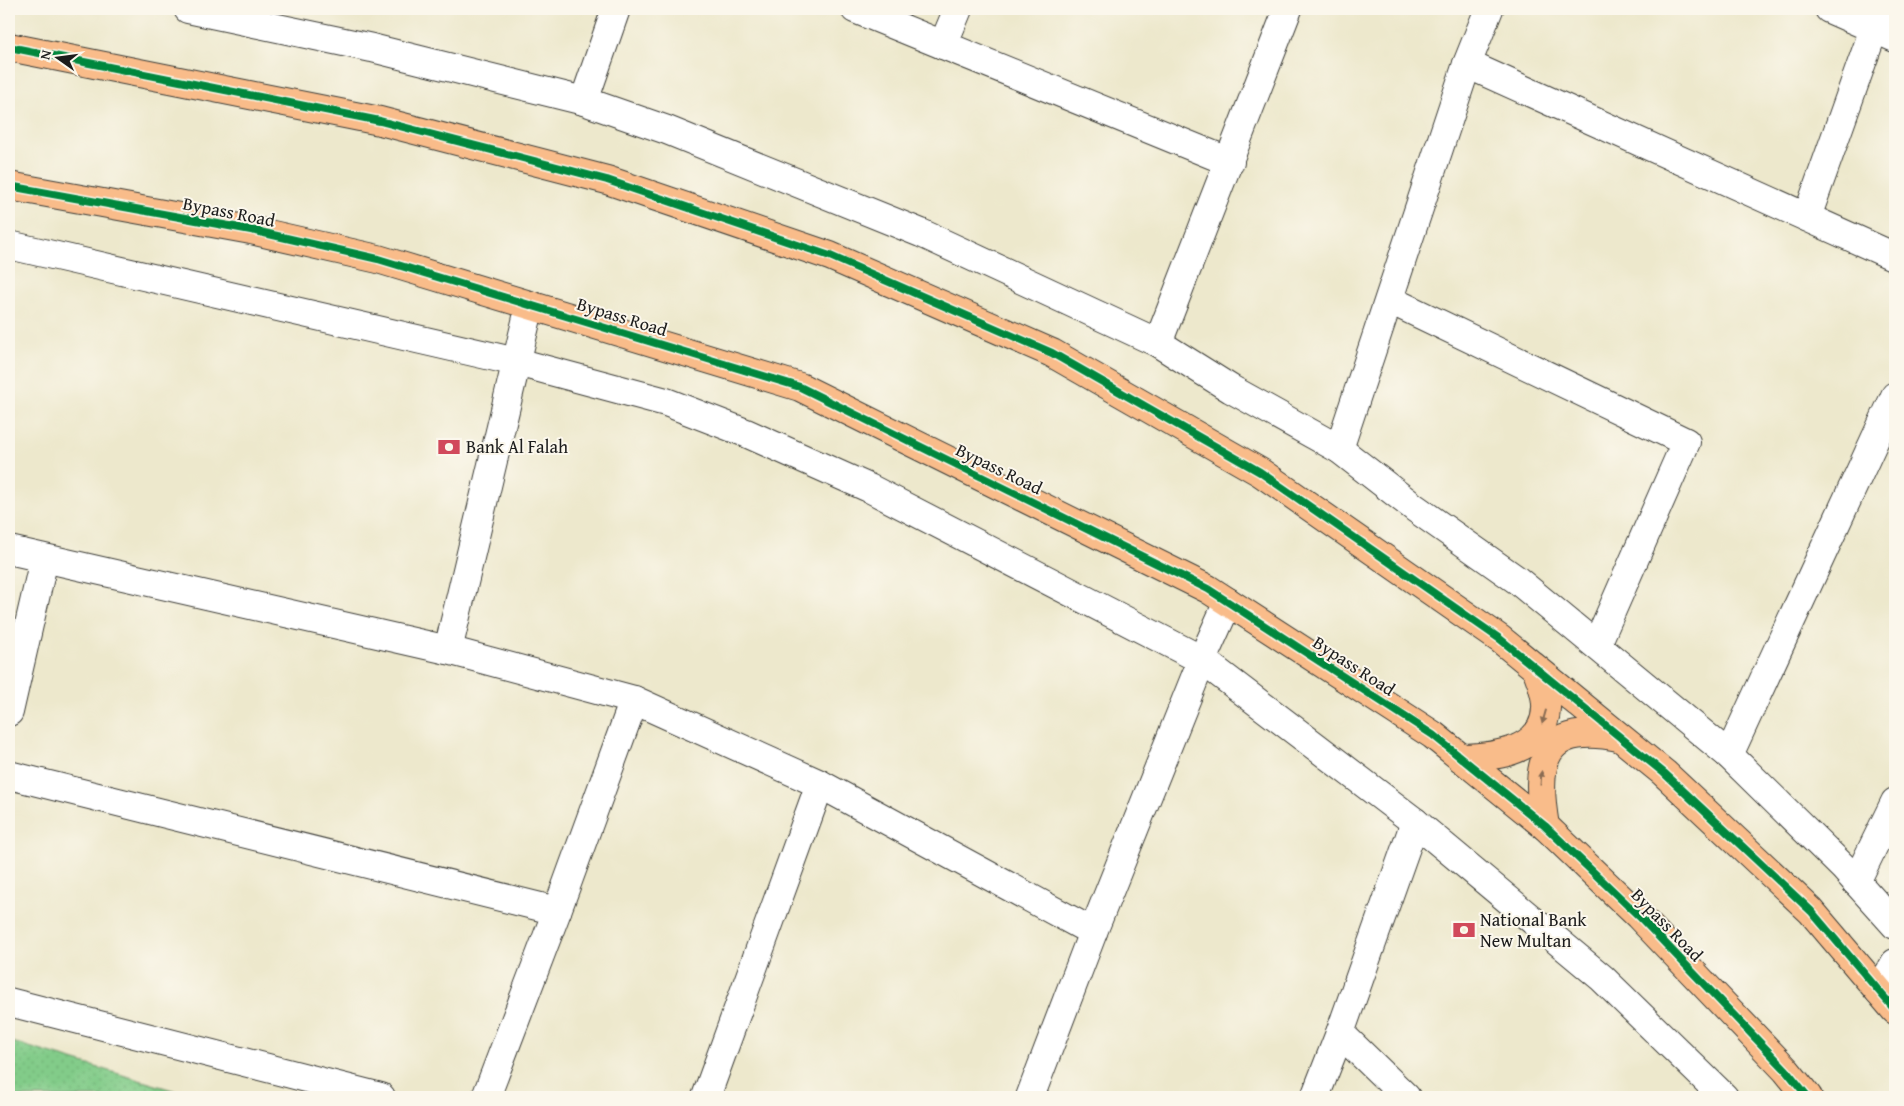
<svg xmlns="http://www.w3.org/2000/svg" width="1904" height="1106" viewBox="0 0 1904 1106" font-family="'Gentium Book Plus',serif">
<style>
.green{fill:url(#green-dots);stroke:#4f7452}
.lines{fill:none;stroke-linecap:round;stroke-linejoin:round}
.minor-casing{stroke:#3b3b36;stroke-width:30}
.tertiary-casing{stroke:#3b3b36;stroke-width:30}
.primary-casing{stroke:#3b3b36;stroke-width:30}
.minor{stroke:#fff;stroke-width:28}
.tertiary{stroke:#fff;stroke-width:28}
.primary{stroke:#f9bc8a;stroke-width:28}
.cycleway-casing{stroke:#fbf7ec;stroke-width:11}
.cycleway{stroke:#00873e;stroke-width:8}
.oneway{fill:#8a6c53}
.labels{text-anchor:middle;stroke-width:4;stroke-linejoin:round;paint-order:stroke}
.street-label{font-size:18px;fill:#1c1c1c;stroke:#fbf7ec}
.poi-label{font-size:18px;fill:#1c1c1c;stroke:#fbf7ec;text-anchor:start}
</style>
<defs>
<pattern id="green-dots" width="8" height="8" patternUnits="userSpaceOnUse" patternTransform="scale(1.25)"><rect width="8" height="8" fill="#82cc89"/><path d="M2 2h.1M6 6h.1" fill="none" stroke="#70af76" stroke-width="1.8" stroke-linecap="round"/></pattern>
</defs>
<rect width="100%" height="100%" fill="#fbf7ec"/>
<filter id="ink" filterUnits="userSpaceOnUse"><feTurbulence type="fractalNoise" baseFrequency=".02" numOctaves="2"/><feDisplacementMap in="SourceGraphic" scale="10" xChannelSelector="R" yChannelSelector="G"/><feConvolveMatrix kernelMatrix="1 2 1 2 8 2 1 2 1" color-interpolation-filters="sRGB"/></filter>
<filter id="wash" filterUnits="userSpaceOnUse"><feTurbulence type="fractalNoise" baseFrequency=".0096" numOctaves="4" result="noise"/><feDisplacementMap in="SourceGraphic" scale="20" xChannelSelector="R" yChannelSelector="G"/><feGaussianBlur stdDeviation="1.12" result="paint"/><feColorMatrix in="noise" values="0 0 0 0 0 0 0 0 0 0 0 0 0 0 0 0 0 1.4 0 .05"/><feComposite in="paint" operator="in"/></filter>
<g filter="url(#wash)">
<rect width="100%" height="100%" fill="#ede8cc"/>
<polygon class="green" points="9,1041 196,1097 9,1097"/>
</g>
<g filter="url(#ink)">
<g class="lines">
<defs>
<g id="minor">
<polyline points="188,9 372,48 584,101 667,130 921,233 1158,343 1231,389 1339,449 1415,508 1517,580 1729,755 1843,867 1895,925"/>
<polyline points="855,9 1230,162"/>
<polyline points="1829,9 1895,38"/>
<polyline points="943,45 958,9"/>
<polyline points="1467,64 1895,257"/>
<polyline points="584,101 616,9"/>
<polyline points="1807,217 1881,9"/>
<polyline points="9,245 517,362 666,402 746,433 869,488 1202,660 1415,822 1602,978 1724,1097"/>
<polyline points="1390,300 1686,442 1597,644"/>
<polyline points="1158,343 1288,9"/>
<polyline points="1339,449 1467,64 1489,9"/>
<polyline points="9,550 448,650 634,700 820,784 1093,932"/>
<polyline points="448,650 530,305"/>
<polyline points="9,712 44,559"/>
<polyline points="1729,755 1895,396"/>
<polyline points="9,775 557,911"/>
<polyline points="1856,882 1895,802"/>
<polyline points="9,1002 381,1097"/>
<polyline points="486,1097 557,911 634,700"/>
<polyline points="706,1097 820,784"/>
<polyline points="1315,1097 1340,1033"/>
<polyline points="1406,1097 1340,1033 1415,822"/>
</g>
<g id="tertiary">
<polyline points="1879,991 1895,963"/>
<polyline points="1030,1097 1093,932 1202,660 1228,602"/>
</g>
<g id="primary">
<polyline points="9,47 380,121 607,180 830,256 1052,353 1260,472 1500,639 1664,773 1811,911 1895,1010"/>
<polyline points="9,186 251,230 378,259 800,387 1208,589 1433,735 1545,826 1639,916 1786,1070 1808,1097"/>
<path d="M1461,758C1494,757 1545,752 1546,708C1547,695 1541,682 1537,670"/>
<path d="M1545,826C1534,761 1542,722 1619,737"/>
</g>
</defs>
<use href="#minor" class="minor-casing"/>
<use href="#tertiary" class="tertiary-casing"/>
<use href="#primary" class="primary-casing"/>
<use href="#minor" class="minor"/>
<use href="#tertiary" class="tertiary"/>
<use href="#primary" class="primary"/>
<defs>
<g id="cycleway">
<polyline points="9,47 380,121 607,180 830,256 1052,353 1260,472 1500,639 1664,773 1811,911 1895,1010"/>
<polyline points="9,186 251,230 378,259 800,387 1208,589 1433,735 1545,826 1639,916 1786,1070 1808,1097"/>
</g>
</defs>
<use href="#cycleway" class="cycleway-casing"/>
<use href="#cycleway" class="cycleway"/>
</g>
<defs><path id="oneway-solid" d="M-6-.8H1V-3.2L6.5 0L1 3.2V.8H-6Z" transform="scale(1.25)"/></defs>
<g class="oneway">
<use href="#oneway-solid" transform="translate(1544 717) rotate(106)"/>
<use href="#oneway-solid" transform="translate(1541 778) rotate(-86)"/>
</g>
</g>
<defs>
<symbol id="bank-bare" viewBox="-9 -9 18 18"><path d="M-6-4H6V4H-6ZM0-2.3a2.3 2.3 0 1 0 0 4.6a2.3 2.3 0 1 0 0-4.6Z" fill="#d1495b" stroke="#fbf7ec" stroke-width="2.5" paint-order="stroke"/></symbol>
</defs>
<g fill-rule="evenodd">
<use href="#bank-bare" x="433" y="431" width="32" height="32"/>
<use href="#bank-bare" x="1448" y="914" width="32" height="32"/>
</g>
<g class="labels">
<g class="street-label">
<text transform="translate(229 212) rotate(11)" y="6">Bypass Road</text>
<text transform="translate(622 317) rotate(17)" y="6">Bypass Road</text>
<text transform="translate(999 469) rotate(26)" y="6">Bypass Road</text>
<text transform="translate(1354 666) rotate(33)" y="6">Bypass Road</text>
<text transform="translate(1667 925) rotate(46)" y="6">Bypass Road</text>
</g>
<g class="poi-label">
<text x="466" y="453">Bank Al Falah</text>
<text x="1480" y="926">National Bank<tspan x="1480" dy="21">New Multan</tspan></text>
</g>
</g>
<rect width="1904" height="1106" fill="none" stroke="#fbf7ec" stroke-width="30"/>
<g transform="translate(58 58) rotate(284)" stroke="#fbf7ec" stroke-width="4" paint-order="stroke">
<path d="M0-4L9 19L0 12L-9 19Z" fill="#1c1c1c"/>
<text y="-8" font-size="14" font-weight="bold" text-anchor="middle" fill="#1c1c1c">N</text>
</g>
</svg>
